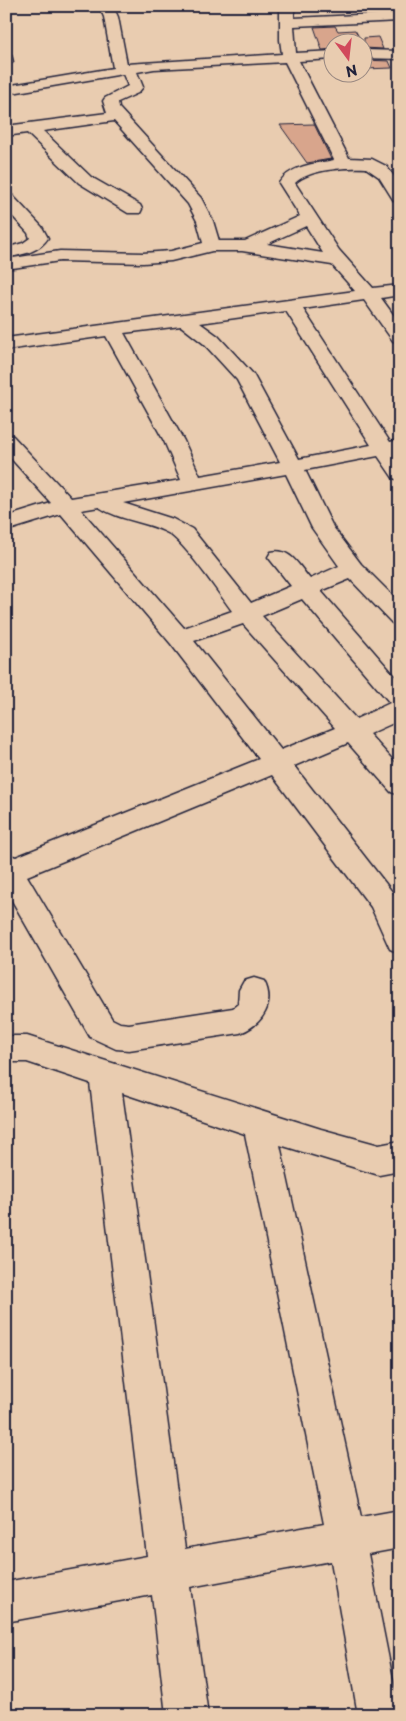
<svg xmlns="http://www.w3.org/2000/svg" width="406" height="1721" viewBox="0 0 406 1721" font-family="'Playpen Sans',sans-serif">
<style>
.building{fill:#d8a58c;stroke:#22223b}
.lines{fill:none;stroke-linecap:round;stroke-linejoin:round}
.minor-casing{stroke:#22223b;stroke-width:3}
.minor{fill:#e9ccb0;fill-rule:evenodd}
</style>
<rect width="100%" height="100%" fill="#e9ccb0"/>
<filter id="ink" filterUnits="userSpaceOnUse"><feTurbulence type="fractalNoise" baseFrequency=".02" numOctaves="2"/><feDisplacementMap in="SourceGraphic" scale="10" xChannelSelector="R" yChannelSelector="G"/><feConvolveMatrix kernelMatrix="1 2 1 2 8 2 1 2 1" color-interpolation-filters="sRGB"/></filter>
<g filter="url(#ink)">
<g class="building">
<polygon points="335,26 338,31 355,30 362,42 334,42 334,49 322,50 314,27"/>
<polygon points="378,37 383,49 364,48 364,38"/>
<polygon points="364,60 389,61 392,68 364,69"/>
<polygon points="314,124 331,159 307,163 280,125"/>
</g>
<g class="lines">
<defs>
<g id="minor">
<path d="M99,6H113L118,17L127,64L282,54L280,40V6H294V18L400,13V21L294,26L296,53L334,51V59L299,61L349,158L372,159L386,166L400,184V202L394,201L379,177L366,168C347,167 310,169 295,183L339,250L373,288L400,285V295L381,298L400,324V343L393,341L364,300L303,309L390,442L400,440V452L397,453L400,457V480L393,478L378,456L305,470L333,527L361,564L400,603V625L392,623L350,579L321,591L400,682V720L369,734L400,768V795L391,792L348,743L294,766L393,893L400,907V953L390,949L371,907L272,775L27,876L112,1019L120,1023L129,1024L233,1008L238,1004L239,990L244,981L254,978L264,981C276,1004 262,1025 240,1033L129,1050L116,1049L90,1037L6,890V854L16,857L259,759L171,644L61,514L6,531V517L51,503L6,453V434L13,436L71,498L181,480L164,441L106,336L6,350V338L355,291L332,265L242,251H212L171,261L143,263L60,261L6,269V259L60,251L143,253L171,251L203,243L197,221L188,204L114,121L43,131L91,177L140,205L142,209L140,213H128L79,183L27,133L6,136V126L107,113L103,101L105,98L128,86L123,74L6,94V86L113,68L104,17ZM285,62L334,160C314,164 291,165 279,183L300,216L245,241H219L213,221L201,198L119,108L118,102L138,93L143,87L137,72L154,69ZM306,226L323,253L267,244ZM286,311L371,445L299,459L253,374L218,336L200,323ZM181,326L204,344L237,380L280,462L200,476L184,441L124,333ZM286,474L312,528L339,566L310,579C299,566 290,547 271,552L268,557L291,586L251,603L192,529L173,519L123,503ZM99,507C120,521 146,521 168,533C185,543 218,592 232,611L184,628L81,510ZM302,599L390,703L356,719L262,616ZM243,624L335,728L281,750L194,641Z"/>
<polygon points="364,50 400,51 400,59 364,58"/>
<polygon points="6,54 11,55 13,62 6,66"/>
<path d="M6,194L12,195L42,227L48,238C38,253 23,254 6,258V248L23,243L30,238L28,233L6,209Z"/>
<path d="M6,1036H27L321,1129L379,1145L400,1141V1171L379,1175L280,1145L361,1517L400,1510V1548L368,1554L400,1715H358L331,1561L190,1587L208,1715H166L152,1595L6,1622V1582L147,1556L90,1083L27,1062H6ZM122,1093L245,1134L324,1524L185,1549Z"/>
</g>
</defs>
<use href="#minor" class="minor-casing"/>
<use href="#minor" class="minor"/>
</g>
</g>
<rect width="406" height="1721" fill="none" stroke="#e9ccb0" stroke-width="25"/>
<rect x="12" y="12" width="381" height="1696" fill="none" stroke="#22223b" stroke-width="2" filter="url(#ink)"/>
<g transform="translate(348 58) rotate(165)"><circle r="24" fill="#e9ccb0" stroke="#998881"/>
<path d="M0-4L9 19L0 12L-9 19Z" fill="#d1495b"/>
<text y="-8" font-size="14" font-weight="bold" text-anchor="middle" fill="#22223b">N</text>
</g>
</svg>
